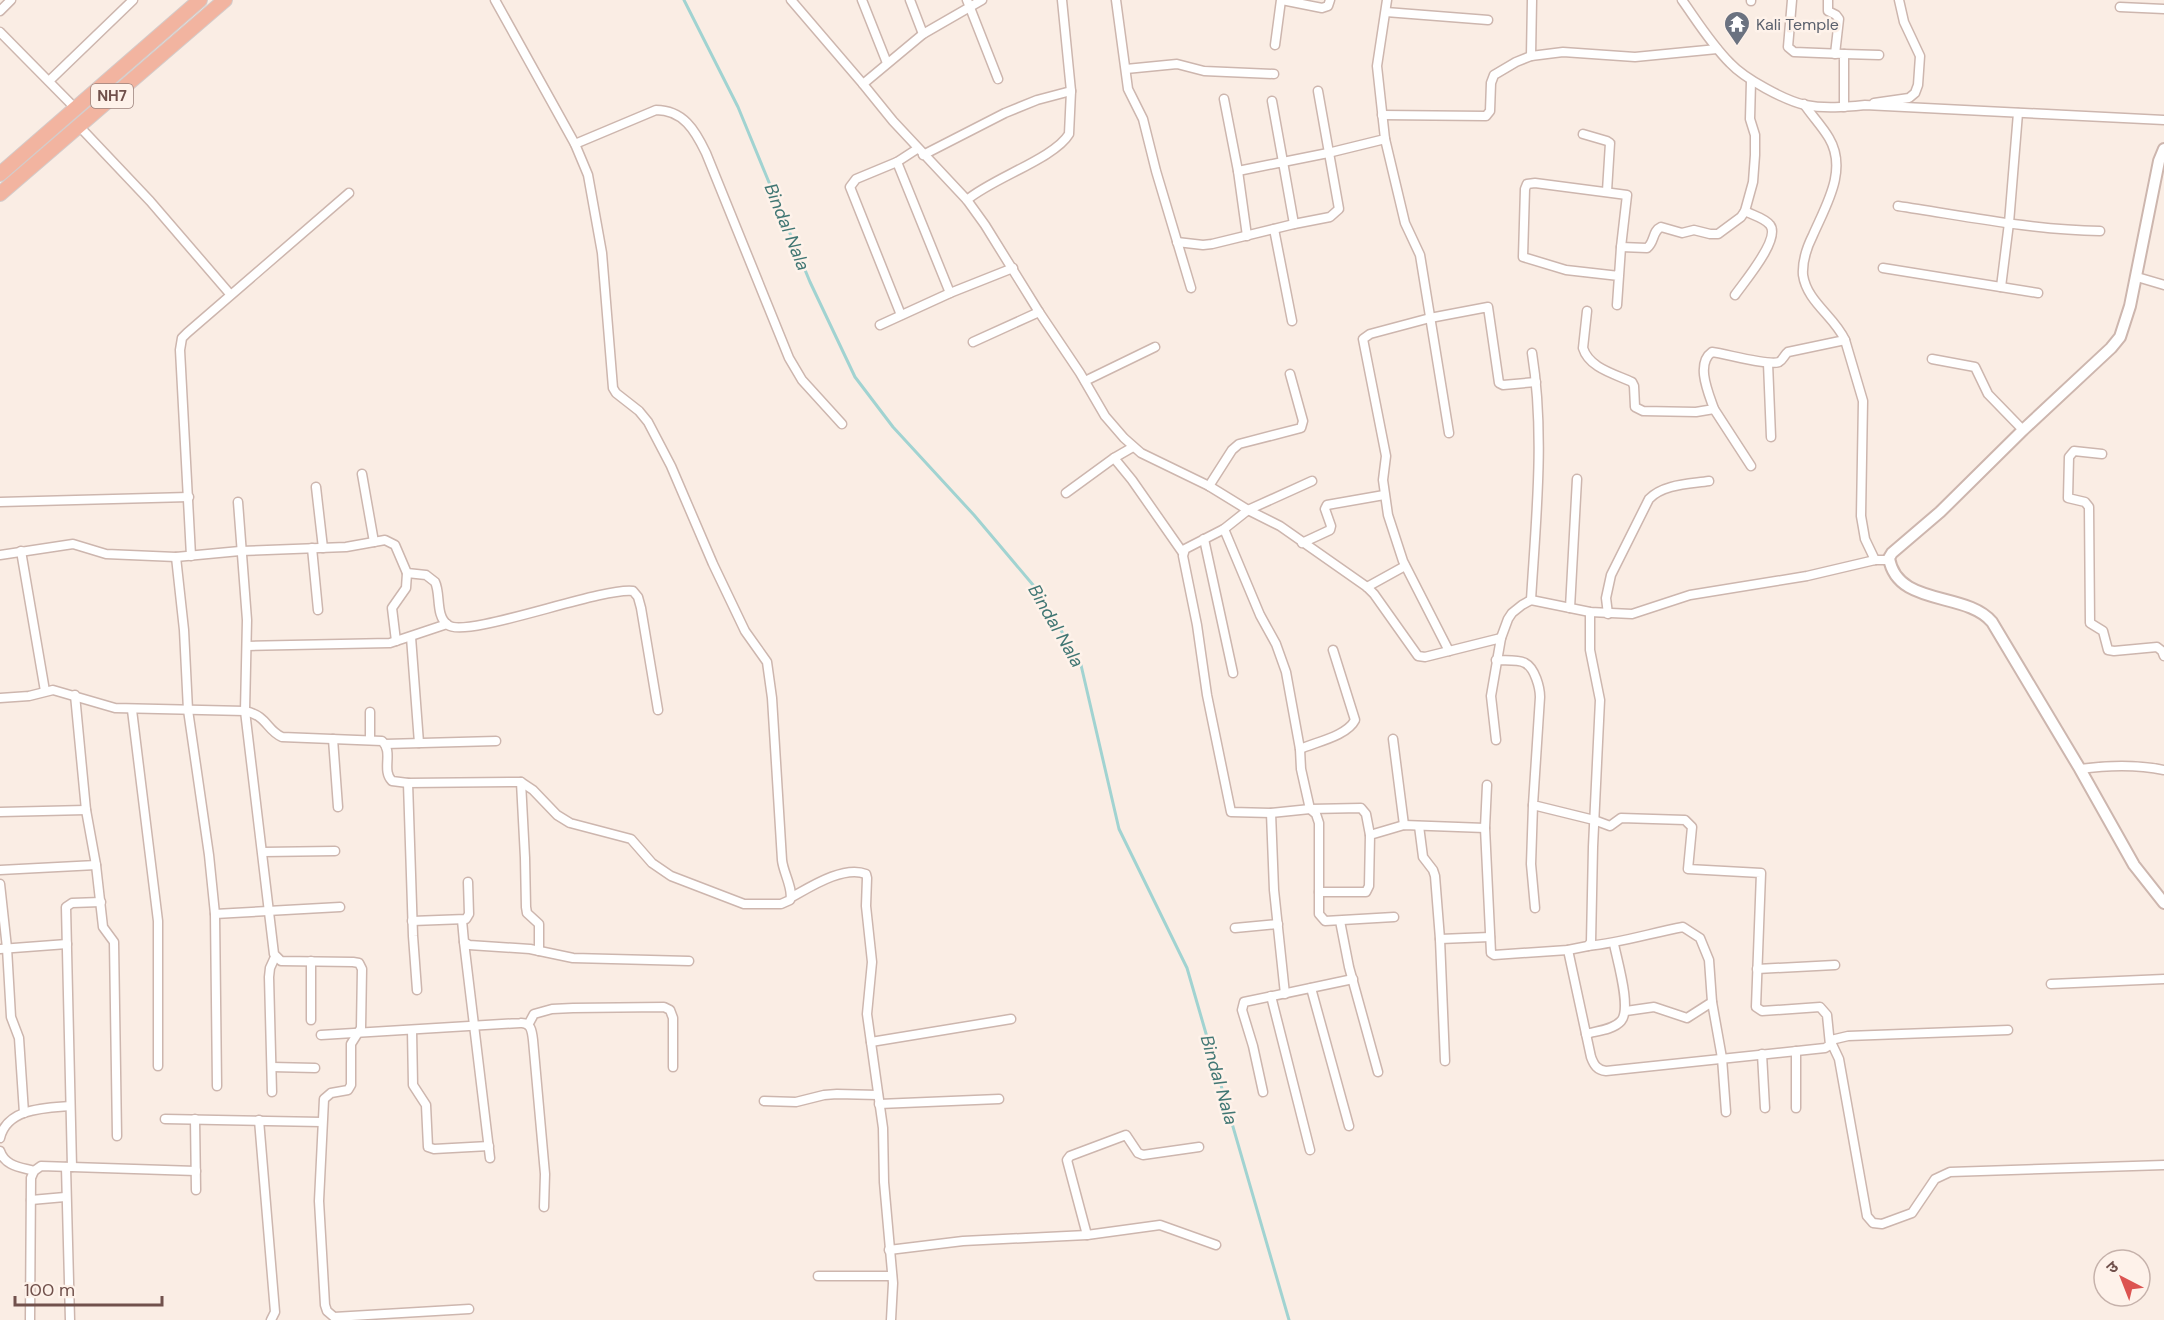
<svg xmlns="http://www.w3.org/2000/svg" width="2164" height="1320" viewBox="0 0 2164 1320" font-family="'DM Sans','Noto Sans Devanagari',sans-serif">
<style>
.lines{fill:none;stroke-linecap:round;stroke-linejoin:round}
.stream{stroke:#a1d3d1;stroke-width:3}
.minor-casing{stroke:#cdb6ae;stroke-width:11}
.tertiary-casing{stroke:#cdb6ae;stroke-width:14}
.trunk-casing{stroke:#d4cbc9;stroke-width:16}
.minor{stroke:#fff;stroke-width:8}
.tertiary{stroke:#fff;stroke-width:10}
.trunk{stroke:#f2b4a0;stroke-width:14}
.labels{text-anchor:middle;stroke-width:5;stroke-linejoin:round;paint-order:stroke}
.shield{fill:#fef2ea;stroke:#9b817b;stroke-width:1.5}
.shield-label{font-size:15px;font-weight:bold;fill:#71514c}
.worship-label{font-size:16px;fill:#5b616d;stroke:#fef2ea;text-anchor:start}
.water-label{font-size:18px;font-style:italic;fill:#407673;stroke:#fef2ea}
</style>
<rect width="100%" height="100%" fill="#faede4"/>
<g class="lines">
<polyline class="stream" points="684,0 738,107 810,282 855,377 893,427 974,515 1039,592 1081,665 1119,829 1187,968 1289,1320"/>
<defs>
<g id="minor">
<polyline points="791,0 863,84 893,121 967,200 985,225 1039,312 1080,373 1105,416 1124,438 1141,453 1209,486 1248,510 1280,526 1367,587 1374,594 1418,656 1425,657 1501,638 1491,696 1496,740"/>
<polyline points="862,0 887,63"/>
<polyline points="910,0 923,34"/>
<polyline points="967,0 998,79"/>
<polyline points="1116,0 1128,89 1143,119 1156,171 1191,288"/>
<polyline points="1282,0 1322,8 1328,6 1330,0"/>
<path d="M1682,0C1697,21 1711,44 1730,63C1745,79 1784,100 1805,105C1825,109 1845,107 1865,105L2164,120"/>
<polyline points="1792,0 1788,47 1794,52 1844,54 1844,107"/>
<polyline points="1828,0 1828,11 1836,15 1839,19 1835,54"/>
<polyline points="1751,1 1751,0"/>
<polyline points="2120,7 2164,9"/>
<polyline points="0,11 11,0"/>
<polyline points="1386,12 1488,20"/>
<polyline points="0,32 75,108"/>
<polyline points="1275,45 1281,0"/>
<polyline points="1844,54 1879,55"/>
<polyline points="1531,56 1532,0"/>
<polyline points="1126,69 1177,64 1204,71 1274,74"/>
<polyline points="49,81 133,0"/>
<polyline points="863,84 923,34 982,0"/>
<polyline points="1272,101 1283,162 1328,153 1385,139 1377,66 1387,0"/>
<polyline points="1874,103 1909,98 1915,93 1918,85 1920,56 1904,22 1899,0"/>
<polyline points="1382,115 1486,116 1490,111 1491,83 1494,75 1516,62 1531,56 1563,52 1635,57 1717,49"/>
<polyline points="78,125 150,201 230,294"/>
<polyline points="1583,134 1607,141 1610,143 1607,191"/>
<polyline points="1385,139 1405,223 1420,255 1449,433"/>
<path d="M575,144L656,110C683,110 695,130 706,153L789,358L802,380L842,424"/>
<polyline points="923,155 1005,113 1037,100 1071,91"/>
<polyline points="897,162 950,293"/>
<polyline points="1238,171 1247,236"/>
<path d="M967,200C991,179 1055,158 1069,134L1071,91L1062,0"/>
<path d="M1898,206C1965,216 2032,230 2100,231"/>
<polyline points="1294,224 1330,217 1339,209 1318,91"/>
<polyline points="1274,229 1292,321"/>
<polyline points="1177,242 1203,245 1212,244 1294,224 1283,162 1238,171 1224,99"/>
<path d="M1621,247L1647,248C1655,242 1652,231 1661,227L1682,233L1694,230L1710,234H1718L1741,217L1745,211L1753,182L1755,155V135L1750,119L1751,81"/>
<polyline points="1883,268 2038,293"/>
<polyline points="2137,277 2164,285"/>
<polyline points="2001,287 2009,223 2018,113"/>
<path d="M1735,295C1744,282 1781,239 1770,225C1765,218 1752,215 1745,211"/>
<polyline points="1617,305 1621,247 1627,195 1535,183 1527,184 1525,189 1523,257 1566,270 1619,276"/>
<path d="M1587,311L1583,348C1589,368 1615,374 1632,382L1634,386L1635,407L1643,411L1696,412L1714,409C1709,394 1695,364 1712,352C1727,354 1769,366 1779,362C1783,360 1784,355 1788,352L1845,340C1834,316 1807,302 1803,275C1802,260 1807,247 1813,235C1826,205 1848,170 1829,138C1822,126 1812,116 1804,104"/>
<polyline points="901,315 850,187 856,179 897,162 917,149"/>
<polyline points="880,325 950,293 1013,268"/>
<polyline points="1845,340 1863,401 1861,516 1865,539 1875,560"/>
<polyline points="973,342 1039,312"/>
<polyline points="1932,359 1975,367 1988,394 2023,430"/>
<polyline points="1768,363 1771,437"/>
<polyline points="1085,381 1155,347"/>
<polyline points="1714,409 1751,466"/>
<polyline points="2102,454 2074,451 2069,457 2068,498 2085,502 2089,507 2090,623 2103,631 2108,650 2114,651 2157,647 2162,651 2164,656"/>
<polyline points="1114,458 1132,480 1183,553"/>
<polyline points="362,474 374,542"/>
<polyline points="1312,481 1248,510 1224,529 1185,549 1183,556 1197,625 1207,695 1231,812 1271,813 1310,809 1361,808 1366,814 1370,835"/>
<polyline points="1209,486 1232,450 1239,444 1301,428 1303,421 1290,374"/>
<polyline points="316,487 323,548"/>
<polyline points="1066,493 1114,458 1133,447"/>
<polyline points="0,502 189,497"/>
<polyline points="238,502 247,620 245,711 274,954 281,961 353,962 359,963 362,969 361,1028 351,1044 351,1085 348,1090 331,1093 324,1099 319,1201 325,1305 327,1311 334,1317 469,1309"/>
<polyline points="1224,529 1260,615 1276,644 1286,672 1300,749 1301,769 1310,809 1316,814 1319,823 1319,892 1366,892 1369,886 1370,835 1404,825 1485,828"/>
<polyline points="1204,539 1233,673"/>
<polyline points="1302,543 1330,530 1331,526 1325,509 1327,505 1384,495"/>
<polyline points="312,548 318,610"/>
<polyline points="21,551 45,691"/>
<path d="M0,555L73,544L106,554L176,557L240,551L346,547L385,540L395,545L407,573L426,575L435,582C441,594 435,616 448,625C466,639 601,587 633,591L638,597L641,608L658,710"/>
<polyline points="191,556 180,350 182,338 187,333 349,193"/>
<polyline points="176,557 184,630 188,710 209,855 215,914 217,1086"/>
<polyline points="1367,587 1405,566"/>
<path d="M1531,600C1536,518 1545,434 1532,353"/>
<polyline points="1570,608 1577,479"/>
<path d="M1608,614L1606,598L1611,575L1649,499C1663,484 1690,484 1709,481"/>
<polyline points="411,637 419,743"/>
<polyline points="1501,638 1508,619 1512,613 1522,605 1531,600 1590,612 1632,614 1690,595 1807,576 1875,560 1890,560"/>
<polyline points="396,641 392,608 406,588 407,573"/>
<polyline points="248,646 390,643 447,624"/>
<polyline points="1449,651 1403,561 1388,515 1383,480 1386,456 1363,339 1370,334 1430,318 1488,307 1499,383 1503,385 1536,382"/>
<path d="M1496,660C1504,661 1518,659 1525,663C1535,668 1540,688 1540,697L1533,805L1594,820L1610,826L1621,818L1685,820L1692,827L1688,869L1761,873L1756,1007L1762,1011L1820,1007L1827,1015L1830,1045L1825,1048L1606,1071C1597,1070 1594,1065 1591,1057L1568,950"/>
<path d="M0,698L29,696L53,690L115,708L245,711C268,716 266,730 282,737L382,741C394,752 381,770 392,781L408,783L521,782L533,790L557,815L570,823L631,839L652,863L671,876L744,904H781L790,900C794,890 783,872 782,860L772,698L767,662L745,631L713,564L671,466L648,422L639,411L616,393L613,388L602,253L588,175L575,144L495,0"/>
<polyline points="132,710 158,921 158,1066"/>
<polyline points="333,739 338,807"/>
<polyline points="1393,739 1404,825"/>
<polyline points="370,740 370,712"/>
<polyline points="385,744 496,741"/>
<path d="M1300,749C1316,742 1347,736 1355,720L1333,650"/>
<path d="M2080,769C2109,765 2135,764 2164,770"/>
<polyline points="521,782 525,858 526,907 527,913 539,924 539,951"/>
<polyline points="408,783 413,936 417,990"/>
<polyline points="1487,785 1485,828 1491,953 1494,955 1568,950 1588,946 1591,942 1593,847 1600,700 1590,650 1590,612"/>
<polyline points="1533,805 1531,864 1535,908"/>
<polyline points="0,812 86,810"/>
<polyline points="1271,813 1274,890 1285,994"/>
<polyline points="1419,826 1423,857 1433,870 1435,876 1440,939 1445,1061"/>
<polyline points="263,852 335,851"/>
<polyline points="96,865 103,927 114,942 117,1136"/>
<polyline points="0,870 96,865 86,810 75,695"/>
<polyline points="0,884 7,948 11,1017 19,1038 24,1113"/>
<polyline points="1319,892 1319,914 1325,921 1394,917"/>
<path d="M792,897C810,887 844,865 866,874L867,878L866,906L872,962L867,1014L883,1128L884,1182L893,1283L891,1320"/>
<polyline points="215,914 340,907"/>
<polyline points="462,920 464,942 469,945 530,949 573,958 689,961"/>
<polyline points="412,921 466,919 469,914 468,882"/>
<polyline points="1340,921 1349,967 1378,1072"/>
<polyline points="1235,928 1278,924"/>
<polyline points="1440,939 1490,937"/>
<polyline points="464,942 490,1158"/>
<path d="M1588,946C1620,943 1651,933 1683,927L1700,938L1709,960L1712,1002L1687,1018L1654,1007L1626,1011"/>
<polyline points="0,949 67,944"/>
<polyline points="1757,969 1835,965"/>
<polyline points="2051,984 2164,979"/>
<polyline points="1311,988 1349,1126"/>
<polyline points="1271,996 1310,1150"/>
<polyline points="1712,1002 1722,1058 1726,1112"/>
<polyline points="311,1020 311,961"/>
<polyline points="528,1025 534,1014 552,1009 573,1008 664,1007 670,1010 673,1018 673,1067"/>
<polyline points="412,1030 413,1085 426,1105 428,1147 434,1149 489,1146"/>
<path d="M1586,1034C1596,1031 1613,1030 1621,1021C1632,1009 1617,960 1614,944"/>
<path d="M321,1035L520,1023C531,1022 532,1031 533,1040L545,1174L544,1207"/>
<polyline points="1831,1040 1848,1036 2008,1030"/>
<polyline points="871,1042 1011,1019"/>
<polyline points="1831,1042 1839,1059 1867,1216 1873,1223 1882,1224 1912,1213 1935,1179 1950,1172 2164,1165"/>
<polyline points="1796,1051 1796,1108"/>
<polyline points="1762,1054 1765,1108"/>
<polyline points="272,1067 315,1068"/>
<polyline points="272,1092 269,977 270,968 275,957"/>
<polyline points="1263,1092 1253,1046 1242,1010 1244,1002 1353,979"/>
<polyline points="764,1101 796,1102 824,1095 837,1094 878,1095"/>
<polyline points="879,1104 999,1099"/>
<polyline points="165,1119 322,1122"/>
<polyline points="195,1119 196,1190"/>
<polyline points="259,1120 275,1312 271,1320"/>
<path d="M0,1138C7,1108 45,1108 70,1106"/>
<path d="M0,1151C5,1166 20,1167 34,1171"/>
<polyline points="66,1167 70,1320"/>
<polyline points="72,1167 66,907 72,903 101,902"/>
<polyline points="31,1200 65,1197"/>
<polyline points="1087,1235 1067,1160 1070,1156 1126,1135 1138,1153 1143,1155 1199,1147"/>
<polyline points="889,1250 963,1241 1087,1235 1160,1225 1216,1245"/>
<polyline points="818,1276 892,1276"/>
<polyline points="30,1320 31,1178 34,1171 41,1166 196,1171"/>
</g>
<path id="tertiary" d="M2164,149L2159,161L2130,306L2120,337L2111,348L2023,430L1940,512L1892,553L1889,558C1897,607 1966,591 1992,622L2080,769L2134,865L2164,903"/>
<g id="trunk">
<polyline points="0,174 200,0"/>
<polyline points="0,194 225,0"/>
</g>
</defs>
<use href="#minor" class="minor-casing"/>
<use href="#tertiary" class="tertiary-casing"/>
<use href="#trunk" class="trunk-casing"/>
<use href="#minor" class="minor"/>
<use href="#tertiary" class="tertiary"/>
<use href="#trunk" class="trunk"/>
</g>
<defs>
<symbol id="temple-pin" viewBox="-11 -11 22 30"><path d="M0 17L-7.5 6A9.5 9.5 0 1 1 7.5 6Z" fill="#6b7280" stroke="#fef2ea"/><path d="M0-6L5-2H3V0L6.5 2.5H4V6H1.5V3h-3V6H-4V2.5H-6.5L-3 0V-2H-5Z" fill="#fff"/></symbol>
</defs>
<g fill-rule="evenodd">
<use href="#temple-pin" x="1722" y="9" width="30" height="40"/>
</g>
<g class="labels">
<rect class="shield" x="91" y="84" width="42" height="24" rx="4.5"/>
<g class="shield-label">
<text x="112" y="101">NH7</text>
</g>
<g class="worship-label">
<text x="1756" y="30">Kali Temple</text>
</g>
<g class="water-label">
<text transform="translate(787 227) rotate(68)" y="6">Bindal Nala</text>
<text transform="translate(1056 626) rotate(60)" y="6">Bindal Nala</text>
<text transform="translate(1219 1080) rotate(74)" y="6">Bindal Nala</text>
</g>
</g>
<g transform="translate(2122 1278) rotate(318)"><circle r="28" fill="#fef2ea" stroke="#c6b2ab" stroke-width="1.5"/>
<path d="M0-4.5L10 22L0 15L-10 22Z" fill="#dc5451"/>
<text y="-9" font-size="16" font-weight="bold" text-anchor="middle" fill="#71514c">उ</text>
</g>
<path d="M15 1296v9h147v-9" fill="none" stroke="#71514c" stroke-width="3"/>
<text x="24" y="1296" font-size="18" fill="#71514c" stroke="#fef2ea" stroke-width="4.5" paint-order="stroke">100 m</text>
</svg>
